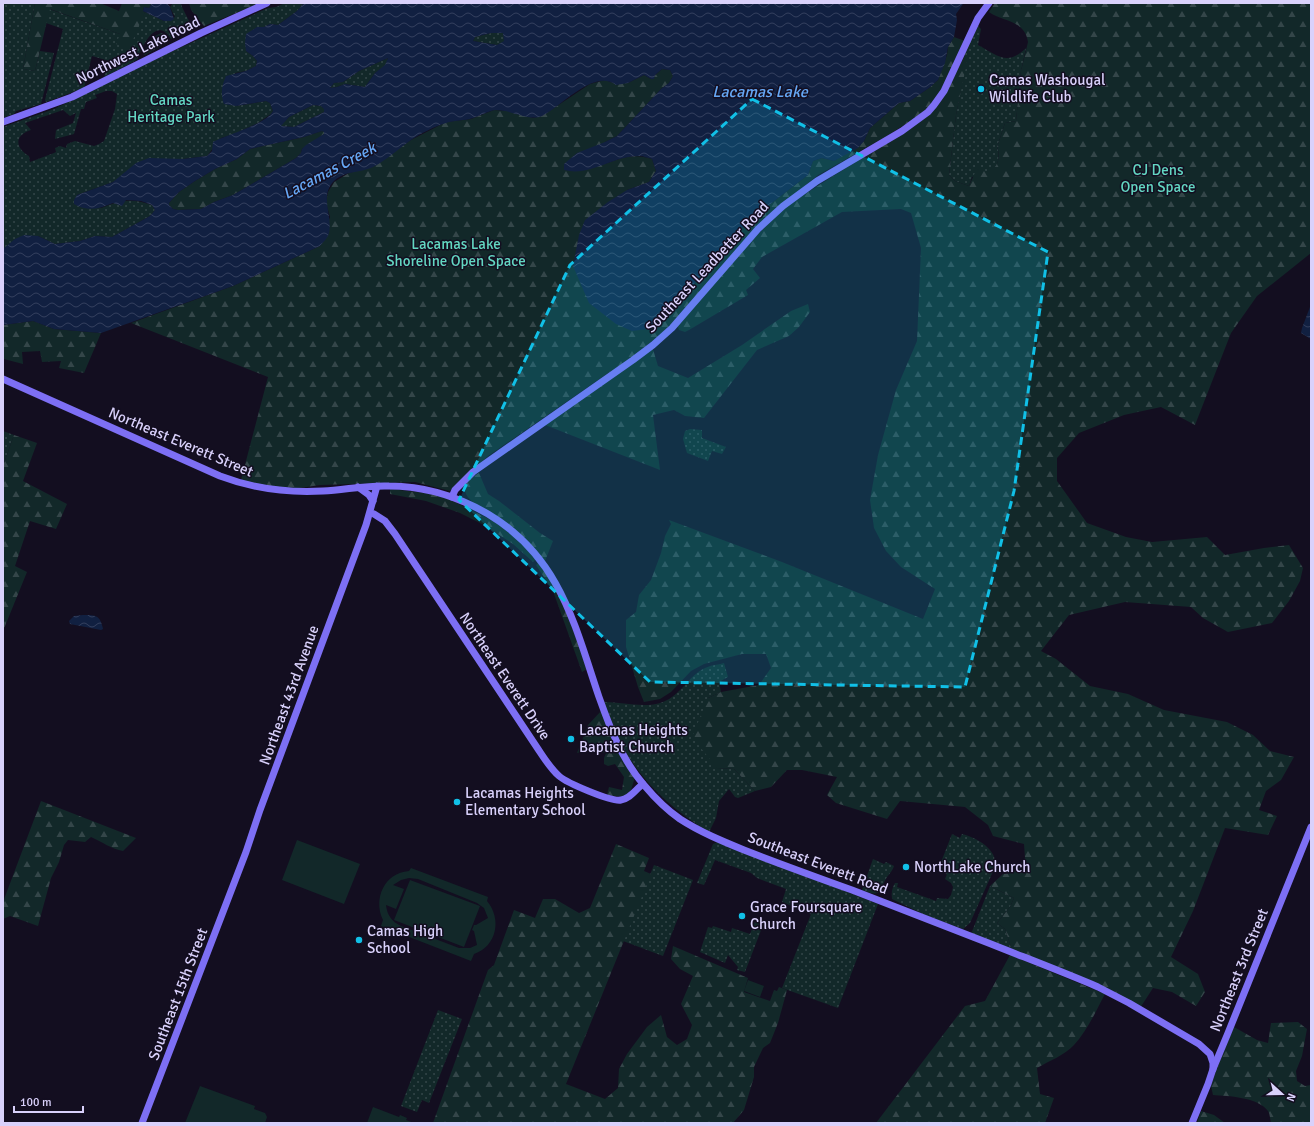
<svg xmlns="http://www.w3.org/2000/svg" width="1314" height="1126" viewBox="0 0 1314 1126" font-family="Signika,sans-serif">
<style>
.grass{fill:url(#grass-dots);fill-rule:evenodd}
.forest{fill:url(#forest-firs)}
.pitch{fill:#122829;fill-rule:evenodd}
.water{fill:url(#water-waves);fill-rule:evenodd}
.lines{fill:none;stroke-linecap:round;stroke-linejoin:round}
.secondary{stroke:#7d6ff4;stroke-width:7}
.marked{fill:#11c0e7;fill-opacity:0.2;stroke:#11c0e7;stroke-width:3;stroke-dasharray:8 5;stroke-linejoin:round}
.poi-dot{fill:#11c0e7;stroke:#130e20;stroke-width:1.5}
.labels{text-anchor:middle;stroke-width:3;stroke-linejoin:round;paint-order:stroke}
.street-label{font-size:15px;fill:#d9d1fb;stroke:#130e20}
.poi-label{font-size:15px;fill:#d9d1fb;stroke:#130e20;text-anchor:start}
.park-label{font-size:15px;fill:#63d6c2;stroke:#130e20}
.water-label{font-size:16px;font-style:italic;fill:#66a7f4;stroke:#130e20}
</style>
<defs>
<pattern id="grass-dots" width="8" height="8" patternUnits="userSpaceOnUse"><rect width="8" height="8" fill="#122829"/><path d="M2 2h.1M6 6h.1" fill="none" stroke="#344649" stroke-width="1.8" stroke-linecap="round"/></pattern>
<pattern id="forest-firs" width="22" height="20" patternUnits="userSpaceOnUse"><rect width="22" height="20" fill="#122829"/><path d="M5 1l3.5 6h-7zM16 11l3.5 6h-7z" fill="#344649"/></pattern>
<pattern id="water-waves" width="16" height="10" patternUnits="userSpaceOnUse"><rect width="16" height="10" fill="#112041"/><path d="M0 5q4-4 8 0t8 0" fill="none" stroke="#333f5d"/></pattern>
</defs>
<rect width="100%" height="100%" fill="#130e20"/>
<g class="grass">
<polygon points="3,3 35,3 23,69 35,71 40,51 54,53 41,104 16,111 14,114 3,118"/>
<path d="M173,3H181L182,7L191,25L189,30L171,39C159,20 148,36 141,50C140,52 139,57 137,59C134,62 112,73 106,76L104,77L109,61L92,56L84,88L46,102L45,100L63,29L46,23L49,9L120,34L141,19L145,12L164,21L175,17L170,7Z"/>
<path d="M285,3H304L297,11L278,25L270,24L264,27H257L246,51L253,56L257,61L256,66L246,71L235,73L236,106L266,101L270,103L273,111L271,114L258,123L234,134L221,138L207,156L183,159L169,160L122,176L113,182L77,195L101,208C120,200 132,198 152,205L155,210L150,216L112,237L95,236L80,241L55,244L38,236L3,249V127L54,109L153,60L268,8L276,7ZM106,91H112L117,94L115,109L104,141L99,144L94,146L75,141L67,144L66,148L60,146L55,148L56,152L54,153L30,162L29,156C14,147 15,135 31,130L25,123L63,110L70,116L76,113L73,123L56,130L55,139L74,134L81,109H84L86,102L97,98L95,95Z"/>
<path d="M978,26L981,29L978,45C997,55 1007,67 1026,48L1021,71L1016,121L1005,123L997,147C1000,154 999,166 992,171C987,175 978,175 972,177L969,186L955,181L949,175L956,115L967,57H964L968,45Z"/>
<polygon points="161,33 164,34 168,42 145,55 143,54 153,37"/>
<polygon points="491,33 504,33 504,42 497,45 473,41 475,37"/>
<polygon points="388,58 386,65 375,73 365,87 345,84 337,87 330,88 334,83 343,82 359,71"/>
<polygon points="313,105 321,106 325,109 324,112 294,127 280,126 289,117"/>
<polygon points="690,429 702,430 702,438 726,447 722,454 712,451 708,461 687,453 683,439 685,431"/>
<polygon points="3,431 14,435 3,466"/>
<path d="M724,663L728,677L719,682L721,692L708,698L717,768L734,769L755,791L738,798L735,797L729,789L719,801L716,818L709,832C658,801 621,761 604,702C624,702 644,709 663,702C681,695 688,677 703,669C710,665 717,665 724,663Z"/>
<path d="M952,834L960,838L962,834C977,838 998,849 995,867L970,923L963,929L927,916L892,899C891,893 892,888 895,883H898L897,887L936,901L937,898L948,899L951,895L953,887L951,883L945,879L947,874L938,870Z"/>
<polygon points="718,842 878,904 838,1008 782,988 811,914 782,902 786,889 757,878 751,873 715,860 704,885 697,883 713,844"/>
<path d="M873,859L884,864L886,862L894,866C893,870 890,873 887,877C878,892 882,898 862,890Z"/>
<polygon points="654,865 693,880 663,956 623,941"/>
<polygon points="990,886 1014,898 1010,907 997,923 1005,929 1012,950 971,934"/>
<polygon points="755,922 763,925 745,972 737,970 738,967 728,955 725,963 700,952 708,927 712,928 713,926 731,932 732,928 750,934"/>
<polygon points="438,1010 462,1019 429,1103 422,1100 417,1112 401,1106"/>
</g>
<g class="forest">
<polygon points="35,3 100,3 119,11 122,3 152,3 149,8 144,7 143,11 145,12 129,49 116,44 120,34 50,9 35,71 23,69"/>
<polygon points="189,3 260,3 204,26 191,10"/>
<path d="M995,3H1311V253L1257,296L1231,333L1195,425L1161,407L1124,415L1079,433L1057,458V481L1087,523L1126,537L1152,542L1207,537L1225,555L1264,548L1289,545L1303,568L1300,581L1289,601L1272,623L1228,632L1203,618L1191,607L1125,602L1069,615L1041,651L1056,659L1090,686L1128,694L1164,710L1227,722L1253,735L1270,751L1294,757L1281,780L1266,791L1259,810L1277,816L1268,835L1225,828L1193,911L1171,957L1198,974L1205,992L1196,1006L1172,992L1153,988L1140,1008L1012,950L1005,929L997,923L1010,907L1014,898L990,886L1003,874L1013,873L1025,858L1024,844L993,836L988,825L965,807L900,801L887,819L836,803L827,795L837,777L802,770H787L771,787L755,791L734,769L717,768L692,737L708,698L721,692L759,685L771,668L766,654H742L704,664L691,671L671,692L660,699L644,702L638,687L626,647V620L636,612L639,595L651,580L661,553L665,536L671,524L669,520L782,562L923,619L935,589L901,567L886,551L874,528L870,500L878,455L896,390L917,341L921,248L911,213L901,209L842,212L762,257L753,269L760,278L746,290L748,295L689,330L685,332L679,330L677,324L741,251L788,205L835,175L897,137L945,95L964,57H968L956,115L949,175L955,181L969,186L977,168L988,172C998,169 1001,156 997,147L1005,123L1016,121L1021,71L1028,42C1025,20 1003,22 989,12Z"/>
<path d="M954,37L965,41L944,88L932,105L917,117L885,137L818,175L776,209L687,307L662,333L622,366L611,371L488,456L456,484L450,491L415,482L320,485L293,489L268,488L241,480L268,377L131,323L233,286L320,246L330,217L326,203L328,192L334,182L349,173L372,167L411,140L446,122L471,119L494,110L508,111L533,118L542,116L590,84L605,80L613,83H628L644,75L651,79L662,69L670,70L673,76L669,83L661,89L617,136L605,142V164C622,158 633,153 652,159L656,171L649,182L627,190L648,329L682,299L731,238L756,215L808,175L813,161L822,158L834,161L864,141L870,128L899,103L910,101L929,88L938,80L947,55L948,47Z"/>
<polygon points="322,131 325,132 324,134 302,149 301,153 296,158 233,195 214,202 201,209 178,210 173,209 169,205 169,203 179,192 195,181 215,169 237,159 250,149 304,137"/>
<polygon points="808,304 810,312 799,327 789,336 757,350 704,418 685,416 674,410 653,415 660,470 545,425 652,346 658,366 688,378 742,345 791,311"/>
<polygon points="33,321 54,329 101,333 84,373 59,368 61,361 42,362 40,351 22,352 23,364 4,359 3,361 3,325"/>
<polygon points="14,435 37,443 23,481 67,504 56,529 30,521 15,566 27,572 3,631 3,466"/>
<path d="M479,473L488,494L499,501L540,533L553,541L545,561C525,540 508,526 484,509C477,505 467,500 465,491C463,482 472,477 479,473Z"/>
<polygon points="390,489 434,494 453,501 499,524 517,538 537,558 533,562 513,544 484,525 460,513 426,501 390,494"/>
<polygon points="539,562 559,590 587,669 582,672 553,591 536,565"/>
<polygon points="602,710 635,777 631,790 624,797 607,795 609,787 622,790 624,777 615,764 608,766 604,764 604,758 606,753 591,750 577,753 588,725"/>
<path d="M41,801L136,838L123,851C112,849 102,842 91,837L85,842L68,840L64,845L59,862L51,878L38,926L10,916L3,919V902Z"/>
<polygon points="616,844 649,858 644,871 651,874 566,1084 605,1099 618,1088 619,1069 627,1054 647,1027 661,1015 667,1037 677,1045 687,1039 692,1025 681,1004 693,976 680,969 671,959 673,946 748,978 744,992 770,1001 774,990 777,991 779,987 787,990 778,1023 770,1043 763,1048 754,1067 754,1077 744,1110 733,1123 433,1123 488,970 494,965 514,910 535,918 543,899 555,899 579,913 590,908"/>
<path d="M1010,955L1105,994C1096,1011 1087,1031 1074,1045C1065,1055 1049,1061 1037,1068L1040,1094L1054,1098L1045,1123H876L965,1006L985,1001Z"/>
<path d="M1298,1022L1307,1029L1302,1056L1296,1071L1297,1081L1305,1086L1311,1085V1123H1271C1270,1119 1270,1114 1268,1111C1258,1097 1228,1096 1213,1095L1211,1086L1217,1068L1234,1027L1257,1040L1268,1043L1271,1023Z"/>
<polygon points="1201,1111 1214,1115 1225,1123 1197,1123"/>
</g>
<g class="pitch">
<polygon points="297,840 360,864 344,904 282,880"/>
<path d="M411,868L488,897L487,901C502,919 497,946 474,954L471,961L381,926L383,920C373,899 384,873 409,871ZM409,878L418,879L477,903L484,908L488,918L476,925H474L472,930L474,931L477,945L470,948H459L401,926C392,922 387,915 386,905L396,909L404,889L393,885L401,880Z"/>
<polygon points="410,880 480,906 464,947 394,920"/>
<polygon points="748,980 764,986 760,997 744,991"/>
<polygon points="200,1086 255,1106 254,1109 265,1113 267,1117 265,1123 185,1123"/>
<polygon points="373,1107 399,1117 400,1115 407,1118 406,1120 414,1123 367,1123"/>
</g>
<g class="water">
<polygon points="152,3 167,3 170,7 174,19 171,21 164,21 145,12 143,11 144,7 149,8"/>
<path d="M304,3H966L963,4L956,14L957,20L954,37L948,47L945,63L938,80L929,88L910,101L899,103L870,128L864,141L858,148L834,161L822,158L813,161L808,175L756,215L731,238L682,299L648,329L632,331L616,324L589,303L573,266L579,235L585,220L608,202L627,190L649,182L656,171L652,159C648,158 643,156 640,156C613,155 591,177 564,170V164L577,153L605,142L617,136L661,89L669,83L673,76L670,70L662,69L655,75L654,79H651L644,75L628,83L616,85C594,68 561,107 542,116C529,122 510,109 495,110C488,111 480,116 473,118C464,121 454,120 446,123C436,126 419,134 411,140C398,149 387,160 373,167C361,173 346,170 334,181C319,196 333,216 329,233C328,238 323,242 320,246L233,286L101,333L54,329L33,321L3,325V249L15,239L24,235L38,236L55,244L80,241L95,236L112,237L150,216L155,210L152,205L141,201L126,200L122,206L113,203C99,209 88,212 74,204V200L77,195L113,182L136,163L149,158L183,159L207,156L212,151L213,142C226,135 267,124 273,111L270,103L266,101L236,106L224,104C220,94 222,85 226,76L246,71L256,66L257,61L253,56L246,51L245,43L246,34L257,27H264L270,24L278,25L297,11ZM491,33H503L504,41L497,45L473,41L475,37ZM388,58L385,65L375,73L365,87L345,84L337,87L330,88L334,83L343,82L359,71ZM313,105L321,106L324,109V112L294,127L281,126L289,117ZM322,131L324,132V134L306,145L302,149L301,153L296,158L233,195L214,202L201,209L178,210L173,209L169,205V203L179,192L195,181L215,169L237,159L250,149L304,137Z"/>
<polygon points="1311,306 1311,339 1301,333 1302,328 1310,307"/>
<path d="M83,615C96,615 100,615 103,629L101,630L70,624L69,621L74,616Z"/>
</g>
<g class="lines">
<g class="secondary">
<polyline points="3,122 72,97 201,33 267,3"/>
<path d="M3,379L220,476C254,489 287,493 323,491C345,490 366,485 389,486C424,486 457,496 488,514C560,557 574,623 599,697C610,728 622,760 644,785C654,797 667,810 680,819C700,832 722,841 744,850C780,864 816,877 852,890C899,908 945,926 991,944C1026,958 1063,972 1098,987L1129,1003L1199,1044L1210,1054L1213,1063V1069"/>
<polyline points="358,487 369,495 373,501"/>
<polyline points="452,497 455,490 473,472 633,360 653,345 672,328 758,229 783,206 817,181 902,131 928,112 934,105 944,91 978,18 989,3"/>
<path d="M374,514L385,521L395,534L538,749C544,758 550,768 559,776C567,783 611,802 621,800C630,799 636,789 643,784"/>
<polyline points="142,1123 246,852 260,810 366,525 377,486"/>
<polyline points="1192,1123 1208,1084 1213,1069 1228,1033 1311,827"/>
</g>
</g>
<path class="marked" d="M752,99L1048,252L1014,491L965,687L650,682L459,500L570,265Z"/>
<g class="poi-dot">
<circle cx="981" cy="89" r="4"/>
<circle cx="571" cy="739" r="4"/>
<circle cx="457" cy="802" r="4"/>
<circle cx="906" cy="867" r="4"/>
<circle cx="742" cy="916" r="4"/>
<circle cx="359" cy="940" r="4"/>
</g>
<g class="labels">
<g class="street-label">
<text transform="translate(138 50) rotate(-26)" y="5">Northwest Lake Road</text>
<text transform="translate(707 267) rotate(-47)" y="5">Southeast Leadbetter Road</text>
<text transform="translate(181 442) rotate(23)" y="5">Northeast Everett Street</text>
<text transform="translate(505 676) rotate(56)" y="5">Northeast Everett Drive</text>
<text transform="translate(289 695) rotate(-70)" y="5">Northeast 43rd Avenue</text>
<text transform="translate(818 863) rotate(21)" y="5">Southeast Everett Road</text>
<text transform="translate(1239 970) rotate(-68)" y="5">Northeast 3rd Street</text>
<text transform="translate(178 994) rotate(-69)" y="5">Southeast 15th Street</text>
</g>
<g class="poi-label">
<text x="989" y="85">Camas Washougal<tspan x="989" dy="17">Wildlife Club</tspan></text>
<text x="579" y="735">Lacamas Heights<tspan x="579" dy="17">Baptist Church</tspan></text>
<text x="465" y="798">Lacamas Heights<tspan x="465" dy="17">Elementary School</tspan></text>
<text x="914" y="872">NorthLake Church</text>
<text x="750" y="912">Grace Foursquare<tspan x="750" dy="17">Church</tspan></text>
<text x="367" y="936">Camas High<tspan x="367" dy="17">School</tspan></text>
</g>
<g class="park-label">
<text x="171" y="105">Camas<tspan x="171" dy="17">Heritage Park</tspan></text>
<text x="1158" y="175">CJ Dens<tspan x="1158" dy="17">Open Space</tspan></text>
<text x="456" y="249">Lacamas Lake<tspan x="456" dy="17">Shoreline Open Space</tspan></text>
</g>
<g class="water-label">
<text x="760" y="97">Lacamas Lake</text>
<text transform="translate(329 170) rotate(-28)" y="6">Lacamas Creek</text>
</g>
</g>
<rect width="1314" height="1126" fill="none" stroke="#d9d1fb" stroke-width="8"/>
<g transform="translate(1282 1094) rotate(111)" stroke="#130e20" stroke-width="3" paint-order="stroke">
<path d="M0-3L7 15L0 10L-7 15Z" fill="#d9d1fb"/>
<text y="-6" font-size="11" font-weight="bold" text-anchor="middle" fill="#d9d1fb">N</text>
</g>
<path d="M14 1106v6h69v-6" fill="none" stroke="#d9d1fb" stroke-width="2"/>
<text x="20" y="1106" font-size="12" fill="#d9d1fb" stroke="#130e20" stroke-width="3" paint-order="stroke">100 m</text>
</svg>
